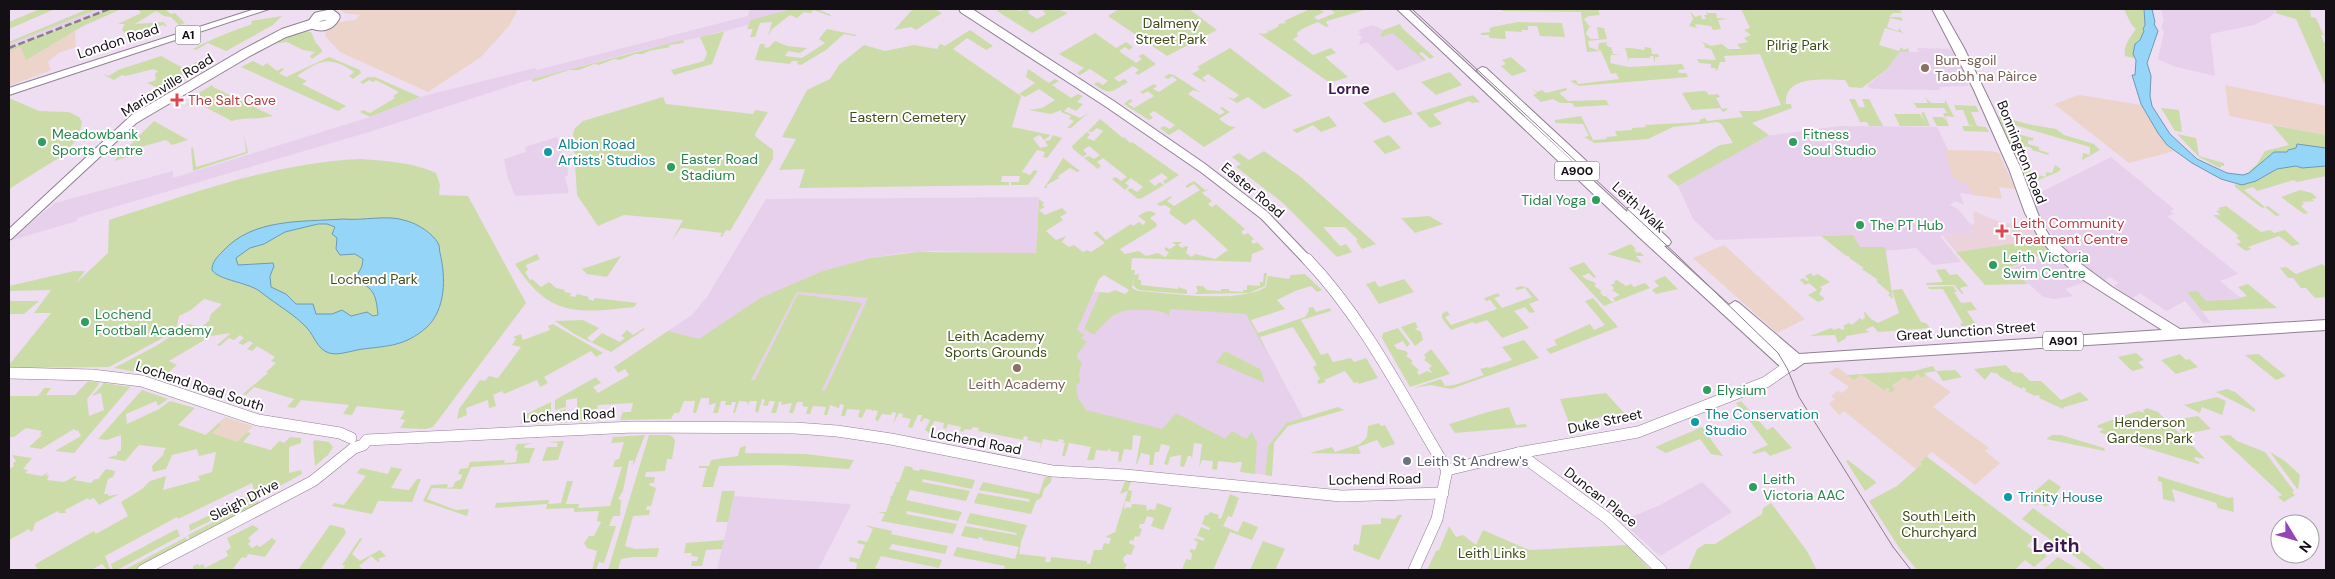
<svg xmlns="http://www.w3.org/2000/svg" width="2335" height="579" viewBox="0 0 2335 579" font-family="'DM Sans',sans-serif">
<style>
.commercial{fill:#ecd4ca}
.built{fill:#e7d0eb}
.medical{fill:#ebd2dc}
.green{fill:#ccdca9;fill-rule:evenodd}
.water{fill:#94d5f8;stroke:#6e99b4;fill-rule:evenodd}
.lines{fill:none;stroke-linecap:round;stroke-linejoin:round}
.minor-far1-casing{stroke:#918093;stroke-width:11}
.minor-casing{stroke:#918093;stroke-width:12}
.major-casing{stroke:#918093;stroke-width:2}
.minor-far1{stroke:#fff;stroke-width:9}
.minor{stroke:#fff;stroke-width:11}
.major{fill:#fff;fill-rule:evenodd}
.tram{stroke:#8a7d8c;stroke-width:1}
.rail{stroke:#8a7d8c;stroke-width:2.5;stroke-dasharray:7 3;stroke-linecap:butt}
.education-dot{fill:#8d6e63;stroke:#fff;stroke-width:2}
.health-dot{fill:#e0444e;stroke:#fff;stroke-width:2}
.leisure-dot{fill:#2e9e5b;stroke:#fff;stroke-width:2}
.culture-dot{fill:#0f9aa8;stroke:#fff;stroke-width:2}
.worship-dot{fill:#6b7280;stroke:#fff;stroke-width:2}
.labels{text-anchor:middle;stroke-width:4;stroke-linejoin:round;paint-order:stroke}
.shield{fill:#fff;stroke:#5a565b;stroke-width:1}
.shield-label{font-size:12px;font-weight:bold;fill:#140e15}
.park-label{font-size:14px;fill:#404d17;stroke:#fff}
.street-label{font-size:14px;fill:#140e15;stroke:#fff}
.education-label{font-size:14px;fill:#785e54;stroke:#fff;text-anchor:start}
.health-label{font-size:14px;fill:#be3a42;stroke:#fff;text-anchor:start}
.leisure-label{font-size:14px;fill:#27864d;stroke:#fff;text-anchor:start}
.culture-label{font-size:14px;fill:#0d838f;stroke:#fff;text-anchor:start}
.worship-label{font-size:14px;fill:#5b616d;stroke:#fff;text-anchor:start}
.neighbourhood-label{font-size:15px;font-weight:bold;fill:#3f194f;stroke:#fff}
.district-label{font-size:19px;font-weight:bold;fill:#3f194f;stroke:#fff}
</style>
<rect width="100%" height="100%" fill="#efddf2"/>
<g class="commercial">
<polygon points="339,9 518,9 509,26 481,57 428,92 340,52 326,37 325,32 339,22 355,20 360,15 344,13"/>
<polygon points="75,31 76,47 58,53 48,62 51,70 9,86 9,51 21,47 26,59"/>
<polygon points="2225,85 2326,106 2326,135 2229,116"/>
<polygon points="2079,95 2142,105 2158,133 2174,151 2129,163 2054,104"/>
<polygon points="1948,150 1991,151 1999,153 2015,189 1999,187 2002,199 1973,195 1967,184 1958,181 1953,177 1945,154"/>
<polygon points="1724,245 1805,319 1777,333 1693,258"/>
<polygon points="1837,367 1854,380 1861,375 1878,387 1885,390 1886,388 1891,390 1891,393 1892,387 1904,377 1917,374 1922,378 1926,375 1951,392 1933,407 1989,448 1985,451 2000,463 1975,485 1932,452 1920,461 1923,464 1916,469 1844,411 1839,415 1829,404 1835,399 1831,396 1838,391 1842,393 1849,387 1829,373"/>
<polygon points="225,417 253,426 229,451 199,441"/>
</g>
<g class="built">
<polygon points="88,9 121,9 83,26 26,60 21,47 9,51 9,42"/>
<polygon points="750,9 812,9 700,37 633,52 522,82 369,132 77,218 77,221 9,241 9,228 32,222 55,203 173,171 173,178 370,117 420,97 535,68 537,70 748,16"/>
<polygon points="2161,9 2278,9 2270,17 2254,25 2210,34 2215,76 2173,66 2158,59 2164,32 2161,27 2164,20"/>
<polygon points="1373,25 1383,30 1382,36 1393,33 1424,61 1397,71 1367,42 1359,45 1362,37 1358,34 1361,33 1358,30"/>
<polygon points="1917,48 1953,49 1969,86 1939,87 1940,90 1933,90 1872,89 1867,86 1887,69 1900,52 1919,52"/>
<polygon points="1840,126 1937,127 1948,150 1945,154 1953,177 1958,181 1967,184 1973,195 1960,193 1964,205 1955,201 1950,205 1958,209 1976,231 1940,236 1961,262 1933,265 1916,248 1864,253 1849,235 1715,240 1693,219 1678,186 1764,136"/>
<polygon points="557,137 567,166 568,175 565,177 569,193 515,196 507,175 504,159 526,152 525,147"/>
<polygon points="2111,157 2174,209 2170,211 2174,214 2167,216 2238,274 2220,281 2241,298 2195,302 2211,323 2203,323 2185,301 2166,311 2140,293 2132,299 2114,286 2119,283 2110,277 2105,280 2065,252 2040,218 2036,209 2035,195"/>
<polygon points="1039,197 1036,253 934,251 903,253 871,258 760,298 699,340 668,331 692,315 707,297 766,199"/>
<polygon points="2054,254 2088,281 2065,289 2073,296 2055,299 2043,297 2012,268"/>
<polygon points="1115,290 1128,296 1246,311 1303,418 1286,423 1268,446 1265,475 1243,472 1246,448 1187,442 915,404 747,388 797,292 868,298 1094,291 1106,294"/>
<polygon points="1702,482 1732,512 1660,556 1621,521 1658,506"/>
<polygon points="734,496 849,504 851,505 818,570 717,570"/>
</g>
<polygon class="medical" points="1975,211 1989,218 2005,223 2026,224 2038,236 2038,240 1956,252 1943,236 1975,231 1971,225 1975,223 1973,214"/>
<g class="green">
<polygon points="40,9 55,9 9,29 9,22"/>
<polygon points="88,9 98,9 9,44 9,42"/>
<polygon points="110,9 121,9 83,26 26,60 21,47 9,51 9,49"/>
<polygon points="138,9 165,9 171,14 175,13 185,23 197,19 179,25 171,17 164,16 156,11 135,24 164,22 167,27 163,25 147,30 148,34 146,35 141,29 125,34 122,29 125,24 118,24 141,13"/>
<polygon points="792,9 821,9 820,10 831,15 830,16 814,10 810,13 804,12 797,18 790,15 772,29 768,36 772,22 760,23 755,37 750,37 753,29 747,29 751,20"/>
<polygon points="913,9 934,9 942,13 916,30 911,27 894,30"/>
<path d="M1000,9H1014L1019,11L1030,9L1028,13L1037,19L1046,14L1043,11C1052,6 1059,10 1068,13L1032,33L997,11Z"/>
<polygon points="1119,9 1189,9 1217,30 1167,56 1108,16"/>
<path d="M1310,9H1323L1321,10L1324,12L1314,17L1318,20L1335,13L1330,9H1368L1327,21L1326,23L1329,26L1326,27L1318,22C1311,25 1302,28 1297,33L1298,36L1293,39L1313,55L1331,48L1336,53L1325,57L1348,77L1330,83L1258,33L1264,34L1269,32L1267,30L1270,31L1279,26L1278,24L1286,23L1284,21Z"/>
<polygon points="1502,9 1598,9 1600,15 1589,16 1584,19 1589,26 1592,26 1589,27 1586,34 1591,39 1599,39 1597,27 1604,28 1607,39 1588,41 1589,47 1600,51 1587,52 1581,12 1502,11"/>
<path d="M1720,9H1899L1902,13H1893L1889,17H1901L1903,21L1890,18L1887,27L1898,31L1899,28L1903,33L1885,28L1879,45L1899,51L1901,47L1904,50L1908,48L1909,52H1900L1887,69L1862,88L1849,87L1845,80C1825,80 1784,74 1786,104H1791L1792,108L1752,123L1769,135L1678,186L1667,176L1720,145L1733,143L1722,125L1718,122L1673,127L1648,139L1595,143L1584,137L1589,136L1583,124L1555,123V120L1581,116L1593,140L1607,139L1606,137L1617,136L1615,131L1632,130V128L1646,127L1645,125L1700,122L1699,120L1705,118L1707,121L1743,117L1739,111H1758L1781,105L1760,54L1724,56L1726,62H1720L1717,71L1715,68H1711V64L1699,63L1697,59L1716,60L1711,49L1704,47L1705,45L1701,41L1711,46L1722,44L1728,49H1741L1737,44L1748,42L1744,38L1751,35L1744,30L1750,28L1741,9Z"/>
<path d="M2124,9H2144L2145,25L2143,29L2144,31L2140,40L2136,42L2134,58L2125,56C2123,45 2130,38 2136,29L2131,24Z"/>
<polygon points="2278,9 2310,9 2311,17 2316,18 2323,34 2326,35 2321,35 2324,43 2326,43 2326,47 2324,47 2326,53 2326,87 2296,19 2275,13"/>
<polygon points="1690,11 1695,17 1701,15 1702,19 1706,19 1704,15 1707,15 1706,11 1708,13 1716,13 1717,18 1728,19 1718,20 1721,29 1713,30 1711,26 1695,24 1697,28 1689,26 1693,19"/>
<path d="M282,16L273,25L226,51L208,43L196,50L193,49C211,39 235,30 252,24L251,21Z"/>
<polygon points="1518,22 1562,23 1565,37 1540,36 1537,26 1528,26 1528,30 1521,30 1522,32 1505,31 1506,39 1489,38 1489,35 1481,35 1481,33 1490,32 1489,29 1492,27"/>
<polygon points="1400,24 1402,28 1434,57 1430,59 1422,52 1419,53 1426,60 1424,61 1393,33 1381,37 1383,30"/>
<polygon points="736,29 724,32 712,64 674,75 671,70 704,61 707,53 700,37"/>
<polygon points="827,29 857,35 855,36 844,34 826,50 801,65 797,64 798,61 792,61 790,64 755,60 760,44 765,44 764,47 768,48 775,41 787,46 807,48 800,53 788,51 785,56 802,58 825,43 819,39"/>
<polygon points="970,30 993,46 986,50 967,38 953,49 1021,96 1012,127 1051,135 1044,140 1040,135 1033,138 1040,148 1048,146 1045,141 1050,140 1053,135 1062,138 1047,158 1043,157 1045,152 1037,150 1022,172 1030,175 1034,170 1038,171 1028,185 1011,185 1011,182 1019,182 1020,176 1002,176 1001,182 1009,182 1009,185 799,188 805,169 779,170 796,139 782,137 807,90 830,79 839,65 864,45 885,51 914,45 937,49 940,44 936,42 945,46"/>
<polygon points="301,31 311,32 316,43 322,50 322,52 312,59 310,56 315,52 303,50 287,42 271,44"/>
<path d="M1095,33L1116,48L1126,42L1133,47L1129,50L1125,47L1119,51L1136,63L1142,59L1138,56L1143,54L1156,64L1138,75L1135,73L1139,70L1133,66L1114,78L1119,82L1124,79L1128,82C1111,92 1111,96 1094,84L1098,82L1103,85L1108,81L1090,69L1080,75L1077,73L1084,68L1059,54Z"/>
<polygon points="683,40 684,43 669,45 670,47 649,51 643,54 635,54 620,60 614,59 599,65 594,64 579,70 569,70 533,82 532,79"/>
<polygon points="1608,42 1606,43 1608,47 1611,47 1613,54 1621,55 1611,55 1610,63 1629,67 1682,64 1685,69 1678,70 1679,73 1686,73 1688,77 1579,86 1570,81 1576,80 1578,84 1619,79 1616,73 1611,74 1601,51 1598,49 1599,43"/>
<path d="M1644,47L1651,48L1652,54H1658L1659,57H1655V63L1653,56H1650V58H1629V62L1625,48C1633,48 1638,49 1645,50Z"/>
<polygon points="1230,48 1290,94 1288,94 1293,95 1264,109 1248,97 1237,103 1227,97 1234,99 1239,95 1208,74 1202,78 1206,81 1205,82 1192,74 1200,69 1197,67"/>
<polygon points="161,56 185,69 196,62 199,64 160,89 147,83 156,80 155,74 158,71 153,69 126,76 122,75 114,80 102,74 109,76 118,70"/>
<path d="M329,57L360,70L361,73L353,79L349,76L354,72C331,56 321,59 297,76L307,81L302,84L346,106L338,111L241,67L253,61L263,66L267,63L277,71L282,68L284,70L279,73L286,77Z"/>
<polygon points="1511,57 1527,71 1512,76 1501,66 1506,64 1502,60"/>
<polygon points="1028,69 1049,83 1055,79 1059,81 1052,85 1071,98 1078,94 1083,96 1077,102 1083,104 1076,111 1068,107 1064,111 1080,118 1088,113 1071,128 1067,128 1074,121 1069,119 1071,116 1061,112 1061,110 1051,114 1029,110 1042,108 1055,100 1039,89 1025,97 1019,94 1035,83 1026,77"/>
<polygon points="1450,72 1462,85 1436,95 1421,82"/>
<polygon points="1169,74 1174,75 1200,92 1193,90 1188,94 1220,115 1225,112 1220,108 1222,107 1230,112 1219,119 1229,126 1236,127 1204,147 1179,129 1169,135 1160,128 1164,126 1170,129 1175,125 1154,111 1149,114 1153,118 1149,120 1124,104 1130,99 1133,101 1128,104 1134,108 1154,96 1148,91 1143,94 1140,92 1154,84 1157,86 1153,89 1159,92 1177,80 1172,76 1168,79 1164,77"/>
<polygon points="368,77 375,77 420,97 370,117 360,112 363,110 370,113 395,98 393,96 399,92 376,80 373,82 369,80 363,84 360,82"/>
<path d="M212,85L213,87L273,116C257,120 248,117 232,121L195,102L183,107L193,101L189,99Z"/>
<polygon points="1531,88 1537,92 1542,90 1546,93 1566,88 1567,90 1559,93 1568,101 1606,100 1609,105 1575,107 1572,103 1560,103 1553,99 1541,102 1533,95 1537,93"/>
<polygon points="1701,91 1706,91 1709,95 1718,94 1720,97 1716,98 1722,109 1727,108 1727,110 1723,112 1720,108 1692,110 1682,93"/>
<polygon points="1394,92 1413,114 1384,123 1363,103"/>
<polygon points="1473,95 1480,102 1472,103 1469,101 1433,114 1442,124 1430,128 1416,113"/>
<polygon points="663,97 666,104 753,114 755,110 768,112 755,134 756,137 773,150 773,159 730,231 726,230 722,237 720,236 722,233 681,228 672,240 683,220 624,215 598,226 577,195 573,134 575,128 583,121"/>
<polygon points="1925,97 1931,103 1945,103 1945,99 1954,117 1945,116 1949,126 1900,126 1894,114 1920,114 1926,124 1921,113 1924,112 1930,126 1937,126 1932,117 1943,117 1946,121 1943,113 1947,113 1944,108 1917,108 1910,98 1913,103 1928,103"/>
<polygon points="9,98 39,111 69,112 79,117 82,122 79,136 65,154 9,189"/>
<polygon points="1849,99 1855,99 1859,107 1865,107 1862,99 1869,99 1883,126 1869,126 1867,122 1860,122"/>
<polygon points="1954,105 1976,106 1979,112 1971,112 1977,126 1986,127 1989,132 1964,131 1962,126 1974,126 1969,125 1963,110 1956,110"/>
<polygon points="2161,108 2179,110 2182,132 2175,131"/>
<polygon points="1329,116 1337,126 1321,132 1313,125 1297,133 1292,130"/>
<polygon points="1998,116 2032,125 2056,129 2064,135 2094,144 2100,150 2082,160 2083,153 2090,155 2090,147 2007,123 2006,131 2033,138 2033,141 2028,140 2028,144 2039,147 2039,150 2049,153 2048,155 2032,150 2032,148 2025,146 2024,150 2018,148 2017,156 2025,159 2026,163 2023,162 2022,167 2031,169 2031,173 2046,177 2046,172 2052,173 2055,165 2061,169 2058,172 2029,184"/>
<polygon points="1100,119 1123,138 1124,137 1130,143 1132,142 1179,175 1165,184 1163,181 1168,178 1162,173 1149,181 1155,186 1160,182 1164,185 1142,198 1138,199 1127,190 1131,188 1137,192 1143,187 1131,178 1125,183 1129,186 1125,190 1112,179 1116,177 1121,181 1127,177 1103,158 1097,162 1101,166 1098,169 1084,158 1089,156 1094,159 1100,155 1089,146 1083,150 1087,154 1083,157 1073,149 1072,146 1087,132 1090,134 1087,138 1094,141 1103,131 1097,128 1092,132 1088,131"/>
<polygon points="154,121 188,140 172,145 166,140 137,148 131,156 114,161"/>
<path d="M2272,125L2326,135V148L2297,144L2296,148L2288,150L2287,152C2265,150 2264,166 2247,173L2257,164L2265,151L2289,145Z"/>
<polygon points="244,134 248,153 193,171 191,148 193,147 196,167 246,152"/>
<polygon points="2177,134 2196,138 2199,156 2224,163 2224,166 2221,166 2220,168 2199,157"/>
<polygon points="1389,135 1401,148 1385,154 1373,141"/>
<polygon points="1264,151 1301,177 1376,244 1362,249 1356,241 1358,240 1345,227 1323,227 1340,246 1346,244 1352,252 1337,257 1283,203 1236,167 1241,164 1232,157 1239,153 1249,160"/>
<polygon points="1063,158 1080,171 1077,172 1070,168 1058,176 1059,178 1047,185 1047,188 1044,188"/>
<path d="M360,159C386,161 412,162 436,173L440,185L439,195L468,196L526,303L433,427L425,429L400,428L405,420L400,419L405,411L357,406L352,415L343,414L349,405L301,400L295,408L287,407L294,399L254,387L246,395L243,394L268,373L266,372L276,363L271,361L275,357L257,346L252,351L247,349L253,343L249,341L243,345L238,343L244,338L240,335L234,340L229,338L220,346L217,345L231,333L211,336L169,361L177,365L163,377L114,368L156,346L189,324L201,327L210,320L209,319L211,314L222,304L204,299L191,310L179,316L177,327L170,334L109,367L9,368V365L51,313H34L51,290L9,291V286L74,271H85L76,283L108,253L109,220C191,194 272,163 360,159Z"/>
<path d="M2296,166L2303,168L2326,166V176L2297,182L2294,180L2257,191L2253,187L2244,190L2265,207L2268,206L2280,215L2276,216L2265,207L2262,208L2235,187V184C2252,186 2262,176 2276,169C2282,167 2290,167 2296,166Z"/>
<path d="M1194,181L1205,190L1209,189L1202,193L1212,201L1208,204L1212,207L1216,204L1245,229L1241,232L1244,235L1248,233L1254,239L1251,241L1253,244L1257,242L1264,249L1252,254L1251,262L1132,258L1131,270H1135L1132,288L1138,291C1171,293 1239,304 1266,287L1268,276L1289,279L1291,275L1305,274L1322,290L1317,292L1311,286L1295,291L1277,300L1285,309L1251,320L1258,333L1305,317L1309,311L1308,308L1313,307L1316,312L1330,308L1331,311L1301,320L1321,355L1328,353L1333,362L1351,358L1354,362L1366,358L1378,378L1359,384L1358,382L1354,383L1345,371L1324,380L1326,382L1319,384L1317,381L1320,379L1313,367L1317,365L1293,327L1260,337L1269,357L1246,314L1170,309L1169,316C1163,310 1155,311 1147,310C1117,309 1113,313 1094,335L1084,329L1100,292L1109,293L1115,290L1125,294L1129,290L1104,275L1099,279L1077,330L1085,335L1081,338L1087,342L1077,354L1078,359L1082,363L1079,373L1080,382L1076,386L1078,398L1086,410L1162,429L1176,413L1225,439L1232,431L1246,439L1252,432L1257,443L1255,474L1240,472L1242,462H1238L1235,463L1218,461L1217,470L1212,469L1213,461L1202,460L1199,468L1202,444L1194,443L1192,459L1191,456H1188L1184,467L1180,466L1181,455L1170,457L1168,465L1164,464L1170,446L1161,444L1159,452H1155L1153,465H1149L1150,455L1141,453L1137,464H1136L1141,436L1133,435L1132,450L1124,449L1121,462L1118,461L1119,452L1110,451V448L1107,451L1096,450L1094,460H1087L1091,447L1069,443L1065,456H1062L1065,443H1063L1064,440L1059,439L1058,442L1043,439L1039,452L1041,443L1027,440L1028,437L1024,436L1023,440L978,431L979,428L973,427L971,430L965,429L963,432L960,431L961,427L948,424L944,434L946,429L943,428L944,423L934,421L929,433L925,430L930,420L924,418L922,422L920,421L922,415H918L912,428L908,427L911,419L902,417L903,414L899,413L893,424L896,413L893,412L891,415L882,414L878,421L875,420L878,411L873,410L872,412V410L866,409L862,418L858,417L860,410L847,409L845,416H841L844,405L840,404L839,408L830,405L827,415H824L826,407L813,406L810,414H806L808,407L802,406L803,402H797L793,413H789L792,403L781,405L782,402H779L776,413H771L775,401H769L768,406L763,405L765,400L762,399L758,413L755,411L757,401H750L747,406L748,402L739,401L735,413H733L736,402H732L731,405H725L726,401H721L718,413H713L716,403L709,405V398H701L696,413H693L695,401H684L679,413H674L671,419L620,420L623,412H631L633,403L598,405L596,413H603L601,420L555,423V412L566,409V416L577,413V398L566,400V407L555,410V400L596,377L601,383L593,387L598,393L629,375L625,369L618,373L614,367L668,331L699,339L760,298L823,271L871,258L918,252L1036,253L1039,199L1044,203L1042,205L1045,207L1039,210L1045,215L1062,208L1067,213L1060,217L1063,220L1046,231L1056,240L1066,236L1062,242L1069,247L1074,245L1083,252L1087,250L1091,252L1105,243L1093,233L1097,231L1106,240L1131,224L1133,226L1139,222L1143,225L1146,222L1138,216C1145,212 1149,208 1156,214L1150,218L1157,224L1156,227L1120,249L1125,254L1139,251L1146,256L1158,253L1165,257L1169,253L1165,250V247L1170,249L1176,245L1172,242H1182L1178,245L1182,248L1186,246L1188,247L1186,253L1192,257L1195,254L1215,259L1228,250L1194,219L1185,225L1169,213L1171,209L1165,205L1160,206L1157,204L1171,196L1172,197L1167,201L1174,206L1200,190L1194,184L1187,188L1185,186ZM797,292L868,298L825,391L822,390L862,303L798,294L755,380H751Z"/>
<polygon points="2300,190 2312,193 2317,198 2312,199 2314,201 2302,202 2304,204 2301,206 2308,213 2304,214 2281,197"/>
<polygon points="2226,206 2261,232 2270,230 2274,233 2285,230 2300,244 2292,246 2279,236 2248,247 2251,249 2246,251 2236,244 2241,242 2236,237 2239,236 2213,215 2221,215 2216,211 2220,210 2218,208"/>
<polygon points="1429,216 1443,224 1415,233 1401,218"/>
<polygon points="1853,235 1860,247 1885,247 1893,299 1888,295 1890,293 1876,281 1878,280 1862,269 1864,268 1849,258 1850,257 1845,255 1821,236"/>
<polygon points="2038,240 2050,253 2017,262 2019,264 2011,267 2028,284 1985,285 1956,252"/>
<polygon points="1631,244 1636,249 1634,250 1637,253 1640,252 1644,256 1636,256 1641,262 1640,263 1607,254"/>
<path d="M537,254L540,259L526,265L528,270L525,272L530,280L532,279L541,287L549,282L556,288L565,290L564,292L571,293L570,296L575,297L577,294L589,297L588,299L593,301L595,298L637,303L634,307C577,313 550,318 515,264Z"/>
<polygon points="621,256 607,277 587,274 582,269"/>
<path d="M1584,262L1596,277L1594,278L1589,273L1582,276C1587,281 1592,280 1596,284L1594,286L1602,291L1600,292L1603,296H1606L1612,302L1615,301L1613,298L1620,295L1612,290L1614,288L1611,285L1615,283L1614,281L1617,280L1626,286L1631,284L1634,287L1645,283L1650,288L1604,306L1569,268Z"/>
<polygon points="2322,264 2326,267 2326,297 2315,298 2306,288 2301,288 2293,278 2288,278 2280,268 2286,267 2296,274"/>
<polygon points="1945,269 1950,275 1957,274 1968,286 1960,288 1964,294 1962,294 1954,285 1927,285 1926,283 1943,282 1936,270"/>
<polygon points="1264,273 1267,273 1265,286 1249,293 1195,294 1198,291 1196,286 1203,286 1207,290 1221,291 1221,289 1229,289 1229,291 1243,292 1243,290 1247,290 1247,285 1260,286 1260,282 1263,282"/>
<polygon points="1811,273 1813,276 1818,274 1830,282 1820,287 1822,289 1819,294 1825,299 1818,302 1808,295 1817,290 1809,283 1805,285 1800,280 1803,278 1807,281 1809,280 1805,276"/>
<polygon points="1139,274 1138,280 1141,280 1141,285 1178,289 1178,287 1187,290 1187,294 1138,290 1133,285 1134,275"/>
<polygon points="1665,276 1678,289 1656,294 1652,290 1659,286 1654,281"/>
<polygon points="1404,279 1414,292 1379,304 1366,284 1375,281 1379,287"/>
<polygon points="2248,284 2277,308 2202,311 2187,292 2197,291 2206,301 2236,299 2247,296 2238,287"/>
<polygon points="1521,286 1528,288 1539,300 1529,304 1535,312 1530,313 1525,307 1514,311 1529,328 1502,338 1487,320 1475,324 1473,322 1451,330 1442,318 1442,314 1447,311 1450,315 1445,317 1451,325 1497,309 1490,300 1486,301 1484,298 1498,293 1500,296 1494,298 1502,308 1532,297 1525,288 1517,290 1515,288"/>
<polygon points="1953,286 1957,292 1954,292 1961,303 1971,302 1977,310 1967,311 1977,326 1962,326 1960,324 1963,323 1943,289 1929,289 1928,287"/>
<polygon points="1902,289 1921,322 1926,323 1930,328 1878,332 1873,326 1865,330 1870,332 1846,336 1846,338 1838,343 1835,335 1810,336 1831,328 1834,330 1839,328 1842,330 1845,328 1843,326 1849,323 1852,325 1860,318 1862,320 1865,318 1864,311 1871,319 1878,323 1899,313 1892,290"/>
<polygon points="1593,298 1618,327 1550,354 1546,349 1557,345 1554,340 1590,324 1594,330 1605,325 1585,301"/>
<polygon points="9,301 39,301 24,314 9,314"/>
<polygon points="583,320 599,328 587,338 592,342 602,333 620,342 625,338 621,336 627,330 633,335 644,328 645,329 611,352 576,335 555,321"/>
<polygon points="1415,322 1418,327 1415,329 1421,332 1423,340 1415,346 1401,327"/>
<polygon points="553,324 603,353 596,357 591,351 544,377 548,383 540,387 537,380 504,394 502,391 493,395 496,406 489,408 488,400 466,408 467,415 457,419 459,409 480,380 485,381 489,376 498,378 521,347 512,345 516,339 513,337 521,334 523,340 550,330 548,326"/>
<polygon points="1398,328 1410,344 1407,347 1403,341 1394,345 1397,349 1406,351 1408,354 1406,356 1413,361 1411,363 1419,370 1417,372 1419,375 1427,371 1432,373 1429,368 1432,366 1424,360 1426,358 1424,355 1431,349 1450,374 1410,387 1382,338 1383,333"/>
<polygon points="1524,340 1539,358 1451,389 1431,385 1413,388 1441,379 1445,386 1454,385 1484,375 1480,369 1488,367 1489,368 1512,360 1502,347"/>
<polygon points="1225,351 1260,369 1265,383 1216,362"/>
<polygon points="2136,353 2144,360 2138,362 2144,368 2132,371 2118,357"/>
<polygon points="2180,354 2186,360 2189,359 2198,367 2176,374 2161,360"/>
<polygon points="2259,354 2261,356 2286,376 2276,380 2245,355"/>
<polygon points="2006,365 2012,372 2022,373 2030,381 2041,381 2061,400 2080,392 2089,400 2064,407 2063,409 2039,398 2040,396 2037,395 2035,396 2025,391 2026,389 2023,387 2022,389 2012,384 2011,381 2009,382 1999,376 1998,374 1991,372 1985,380 1974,369"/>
<polygon points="1933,366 1936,371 1955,370 1962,377 1943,381 1936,371 1924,373 1926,375 1922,378 1917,374 1910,381 1904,377 1892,386 1895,389 1891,393 1889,392 1890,389 1886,388 1885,391 1861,375 1854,380 1847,375 1914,371"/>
<polygon points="88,381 100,383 87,399 89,416 104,410 101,393 92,396 104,383 130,387 74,453 55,451 81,436 78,430 76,431 74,429 41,449 29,447 42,435 40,434 42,431 26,428 14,437 9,437 9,396 38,396 44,388 51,388 46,395 75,395"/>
<polygon points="2227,389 2235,392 2255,409 2255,412 2216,392"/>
<polygon points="142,390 168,399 158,406 156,401 126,414 127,424 159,409 170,401 195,408 178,425 206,435 219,423 221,424 212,433 237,442 247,432 251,433 243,442 271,450 279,441 284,443 290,437 301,438 301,443 289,447 289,473 301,470 302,474 256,499 252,483 178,519 177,517 105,556 110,569 107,570 102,564 91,570 38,570 35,565 39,562 94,531 96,534 128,516 121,502 142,489 150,481 166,476 163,490 200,480 198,476 212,472 216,452 199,456 197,449 172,455 166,469 153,472 152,466 164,454 163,453 166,448 139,445 125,461 107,458 117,455 117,452 121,450 121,435 107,440 98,439"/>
<polygon points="1606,393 1624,413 1569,423 1560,399"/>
<polygon points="2217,397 2226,401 2222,415 2202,407 2200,413 2184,405"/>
<polygon points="1741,401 1767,430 1773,427 1792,448 1770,456 1765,451 1754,454 1752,452 1768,445 1736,403"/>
<polygon points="551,402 551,423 521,424 522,416"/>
<polygon points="1338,407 1344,410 1288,426 1274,443 1272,476 1265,475 1268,446 1286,423"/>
<path d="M1509,407L1516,425L1526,424L1527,427L1455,433L1449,424C1470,418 1488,411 1509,407Z"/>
<polygon points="2147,408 2158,412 2187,441 2184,442 2185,445 2193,446 2205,459 2195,457 2194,459 2200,463 2198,464 2130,443 2127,437 2124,437 2124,441 2099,432 2104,429 2097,427 2098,425 2138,411 2145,413 2143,410"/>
<polygon points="2198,416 2211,429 2185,434 2173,420"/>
<polygon points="1379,423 1381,426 1385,425 1395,444 1382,448 1377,440 1358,447 1361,453 1359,454 1310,453 1332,447 1335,452 1360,444 1367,437 1368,426"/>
<polygon points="1702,427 1723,456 1711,454 1700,439 1666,453 1655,447"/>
<polygon points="645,435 633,466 633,460 629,461 623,491 618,499 621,500 620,516 613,516 609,526 616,526 604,563 599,562 596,570 592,570 597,551 587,548 584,543 589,536 594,536 601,522 597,521 599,511 574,512 574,508 546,509 547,504 495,508 496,503 549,500 548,504 561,503 567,481 573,481 566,504 579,504 578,508 610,506 622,467 613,467 615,460 619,459 624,442 611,443 613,437"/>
<polygon points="649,435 669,435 673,437 675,441 672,459 667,459 665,471 646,472 645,477 655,477 654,483 650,483 649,485 656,488 651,506 647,506 646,510 650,510 649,515 633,516 625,546 635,549 659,548 657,557 633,557 621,559 618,570 608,570"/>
<polygon points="2052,435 2061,435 2104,448 2105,451 2046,439"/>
<polygon points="2230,435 2237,441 2265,452 2294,491 2292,492 2295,495 2284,502 2278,497 2282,495 2219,436"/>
<polygon points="315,440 329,442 333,447 328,455 315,466 313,442"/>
<polygon points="564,441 558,460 542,461 547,447 557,447 558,443 548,442"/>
<polygon points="533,443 525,445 524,448 535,448 529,463 471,467 462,489 432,488 427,499 456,510 469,509 467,516 423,501 431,485 448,484 447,488 453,487 455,482 461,479 462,474 458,475 460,469 468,468 470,462 505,460 504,463 516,462 518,450 515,451 517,444"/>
<polygon points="744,446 746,446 745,453 806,454 854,460 849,469 779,465 719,466 713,487 702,487 707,468 699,468 699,466 709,466 711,460 738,456 740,448"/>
<polygon points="2270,452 2285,461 2300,475 2298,490"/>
<polygon points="12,455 32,458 23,469 28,470 25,473 42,476 48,472 46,475 49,476 47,480 64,482 75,476 77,476 74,480 91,483 95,479 98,479 106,469 115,471 113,477 108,479 104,494 108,494 108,496 119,494 99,505 94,498 89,500 88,498 65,510 66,513 59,513 58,511 35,523 33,530 31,532 29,529 9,540 9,469 14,466 13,463 16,461"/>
<polygon points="1926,456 2034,538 2027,546 2040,555 2043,553 2047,556 2034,567 2025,560 2016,569 2017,570 1917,570 1900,549 1869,501 1897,486 1922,464 1920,462"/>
<polygon points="1848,460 1875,481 1876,483 1865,491 1846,461"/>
<polygon points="905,466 912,467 913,470 919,471 920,469 975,480 972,489 923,479 922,482 970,491 966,501 910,490 906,500 962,512 958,521 907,511 906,514 957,524 953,534 881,521 885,514 878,512 886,512 891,498 889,497 892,496 897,484 894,483 899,482"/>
<polygon points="391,467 402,469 391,488 409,490 417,479 421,479 412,502 378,501 372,514 332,506 334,503 344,505 366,476 357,473 361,468 388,474"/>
<polygon points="2158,476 2229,498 2233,497 2234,512 2218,508 2216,503 2172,489 2175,502 2163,499 2162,482 2158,481"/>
<polygon points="1045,477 1052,477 1051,482 1044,489 1042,497 1036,501 1031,514 974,503 978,493 1030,502 1029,499 979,490 983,482 1039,494"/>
<polygon points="2049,479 2061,487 2046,507 2040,503 2037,505 2027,498"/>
<polygon points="1125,481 1131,481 1128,490 1132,491 1130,502 1125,501 1124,510 1127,507 1131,508 1132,504 1146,505 1147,511 1150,509 1155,510 1157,503 1172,508 1163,530 1151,526 1154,518 1147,516 1144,524 1140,524 1139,528 1142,529 1139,537 1135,536 1133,541 1130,540 1129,543 1135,546 1131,555 1127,554 1123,558 1124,563 1127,564 1124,570 1004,570 1005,566 953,556 957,547 1015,559 1019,547 983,540 983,538 979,537 978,539 961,536 965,526 1017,535 1016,533 966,523 970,513 1027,525 1021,542 1019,554 1046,557 1045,562 1050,562 1051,557 1087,561 1087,564 1090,564 1094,550 1102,550 1104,543 1109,544 1111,538 1105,537 1115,532 1128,491 1120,494"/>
<polygon points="722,491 735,491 728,522 716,522"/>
<polygon points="253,494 255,499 190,531 189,525"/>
<polygon points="1230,494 1239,498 1232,517 1228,516 1223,526 1238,532 1243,521 1258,527 1252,540 1230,532 1213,570 1182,570 1186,559 1191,560 1192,553 1189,552 1191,549 1195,550 1198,542 1194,540 1195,538 1204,541 1204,538 1197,536 1201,527 1209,530 1210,528 1202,524 1205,515 1208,515 1210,512 1219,515 1218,518 1221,519"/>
<polygon points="257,500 260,506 190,541 188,535"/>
<polygon points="1771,503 1807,551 1817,570 1688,570 1697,549 1705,544 1715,544 1762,514 1763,508"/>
<polygon points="2033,508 2072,536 2060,547 2022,519"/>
<polygon points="1398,515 1402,515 1379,560 1353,550 1354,544 1359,545 1362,525 1381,524 1381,518 1395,519"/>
<polygon points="253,525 259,529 248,538 251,541 248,544 252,548 257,545 260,547 272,538 276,541 265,557 248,554 246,558 242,557 232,570 193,570 193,566 198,564 199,566 203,564 205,568 228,556 226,551 231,548 227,538"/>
<polygon points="330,525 344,528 346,533 320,570 298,570"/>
<polygon points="865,525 892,531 891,534 948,546 945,554 892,544 889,549 942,560 939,568 881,556 875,568 886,570 856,570 857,563 849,561 850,557 859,559 865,545 857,543 858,540 867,542 873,529"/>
<polygon points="1449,526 1456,537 1463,535 1476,545 1483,530 1529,550 1627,545 1651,570 1427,570 1436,551 1439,550"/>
<polygon points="177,529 180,536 117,570 113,570 111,564"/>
<polygon points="186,537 188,542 136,570 124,570"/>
<polygon points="360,538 362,539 352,554 360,561 380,550 386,556 378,559 380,561 378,562 371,556 359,566 363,570 342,570 345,566 342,565"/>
<polygon points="724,540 722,549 706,550 702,566 691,566 692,561 697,561 698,557 691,556 692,553 684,553 686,543"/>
<polygon points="1263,541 1285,549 1275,570 1250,570"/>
<polygon points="2072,544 2106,570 2093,570 2066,550"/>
<polygon points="2058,557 2079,570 2043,570"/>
</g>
<g class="water">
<polygon points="2144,9 2152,9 2155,22 2154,24 2158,31 2147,63 2151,76 2150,96 2152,106 2170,134 2197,159 2227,173 2243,175 2249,173 2274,152 2287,152 2288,150 2296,148 2297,144 2326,148 2326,166 2302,168 2296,166 2277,169 2256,181 2242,185 2221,179 2192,163 2167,145 2158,133 2141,104 2132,75 2135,75 2136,60 2133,54 2135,44 2140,40 2144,31 2143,29 2145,25"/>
<path d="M343,219C364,221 388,214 407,221C418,224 432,233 438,243C440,246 439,249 440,253C446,277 446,310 426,328C405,346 388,346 363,349C353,350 339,356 329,353C317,349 315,337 307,328C294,314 277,305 262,293C250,282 219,281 212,270C212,262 217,257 223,251C253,218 302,222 343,219ZM318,224H327L335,227L332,234L337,238L336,249L340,255L355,254L363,259L362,266L355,280C375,288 376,296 378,315L373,316L367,312L351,316L342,310L332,314H316L313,304H296L286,294L271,287L270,276L274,266L273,263L238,265L236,258L250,248L264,244L285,232Z"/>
</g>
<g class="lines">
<defs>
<g id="minor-far1">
<polyline points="964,9 1110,104 1203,168 1264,215 1308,261"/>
<path d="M331,14L335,17C330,26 321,28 312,24L317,17Z"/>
<polyline points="9,235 134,119 246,53 284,33 312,24"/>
</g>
<g id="minor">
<path d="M1307,259C1365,320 1404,399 1447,470"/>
<polyline points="9,373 92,375 142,381 258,420 340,433 351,438"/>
<polyline points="354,448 363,445 367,440 633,427 795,428 837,431 891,439 1052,471 1125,475 1341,496 1443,493"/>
<polyline points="1518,453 1607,518 1661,570"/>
<polyline points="1447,470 1518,453 1638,432 1766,382 1789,366"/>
<polyline points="143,570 313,481 354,448"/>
<polyline points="1414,570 1437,519 1447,470"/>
</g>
<g id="major">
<polygon points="255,9 269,9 9,95 9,88"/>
<polygon points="1397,9 1408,9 1627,212 1628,208 1636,208 1669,239 1671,242 1669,245 1664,246 1729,305 1735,301 1739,303 1799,354 2162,330 2085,281 2053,254 2041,241 2025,213 2009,169 1973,88 1932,9 1942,9 1964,48 1993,108 2021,169 2041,222 2049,235 2077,261 2112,287 2180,329 2326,320 2326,330 1804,363 1794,370 1784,370 1640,238"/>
<polygon points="1482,67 1486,68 1594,168 1596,171 1594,174 1586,174 1478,72 1477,70"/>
</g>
</defs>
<use href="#minor-far1" class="minor-far1-casing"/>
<use href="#minor" class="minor-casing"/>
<use href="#major" class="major-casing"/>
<use href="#minor-far1" class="minor-far1"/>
<use href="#minor" class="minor"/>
<use href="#major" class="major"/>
<polyline class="tram" points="1412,9 1678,256 1778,353 1787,368 1799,397 1893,547 1911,570"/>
<polyline class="rail" points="9,48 109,9"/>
</g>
<g class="education-dot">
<circle cx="1925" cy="68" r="5"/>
<circle cx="1017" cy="368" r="5"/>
</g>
<g class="health-dot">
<path d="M174.5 92.5h5v5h5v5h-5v5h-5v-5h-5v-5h5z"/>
<path d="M1999.5 223.5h5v5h5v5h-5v5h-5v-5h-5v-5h5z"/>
</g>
<g class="leisure-dot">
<circle cx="42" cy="142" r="5"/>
<circle cx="1793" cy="142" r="5"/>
<circle cx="671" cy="167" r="5"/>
<circle cx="1596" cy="200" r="5"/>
<circle cx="1860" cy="225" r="5"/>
<circle cx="1993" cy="265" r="5"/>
<circle cx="85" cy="322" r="5"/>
<circle cx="1707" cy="390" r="5"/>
<circle cx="1753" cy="487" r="5"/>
</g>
<g class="culture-dot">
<circle cx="548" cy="152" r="5"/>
<circle cx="1695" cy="422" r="5"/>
<circle cx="2008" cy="497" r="5"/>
</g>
<circle class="worship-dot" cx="1407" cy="461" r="5"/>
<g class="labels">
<g class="shield">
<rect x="175.5" y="25.5" width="25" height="19" rx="4"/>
<rect x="1554.5" y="161.5" width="45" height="19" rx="4"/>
<rect x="2043" y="331.5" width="40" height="19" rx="4"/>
</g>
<g class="shield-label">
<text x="188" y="39">A1</text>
<text x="1577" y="175">A900</text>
<text x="2063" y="345">A901</text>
</g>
<g class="park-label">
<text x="1171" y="28">Dalmeny<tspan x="1171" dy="16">Street Park</tspan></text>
<text x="1798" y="50">Pilrig Park</text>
<text x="908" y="122">Eastern Cemetery</text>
<text x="374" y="284">Lochend Park</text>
<text x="996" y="341">Leith Academy<tspan x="996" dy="16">Sports Grounds</tspan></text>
<text x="2150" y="427">Henderson<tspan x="2150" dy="16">Gardens Park</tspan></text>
<text x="1939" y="521">South Leith<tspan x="1939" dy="16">Churchyard</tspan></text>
<text x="1492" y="558">Leith Links</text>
</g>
<g class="street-label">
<text transform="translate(118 41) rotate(-18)" y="5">London Road</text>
<text transform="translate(167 85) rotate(-32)" y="5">Marionville Road</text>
<text transform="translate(2022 152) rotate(68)" y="5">Bonnington Road</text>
<text transform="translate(1253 190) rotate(40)" y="5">Easter Road</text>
<text transform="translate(1639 207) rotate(43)" y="5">Leith Walk</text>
<text transform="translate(1966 331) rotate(-4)" y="5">Great Junction Street</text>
<text transform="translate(200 386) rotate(18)" y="5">Lochend Road South</text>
<text transform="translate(569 415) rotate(-3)" y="5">Lochend Road</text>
<text transform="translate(1605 421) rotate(-12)" y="5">Duke Street</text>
<text transform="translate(976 441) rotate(11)" y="5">Lochend Road</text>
<text transform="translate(1375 479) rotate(-1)" y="5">Lochend Road</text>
<text transform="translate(1601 497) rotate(38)" y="5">Duncan Place</text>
<text transform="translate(244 500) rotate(-27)" y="5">Sleigh Drive</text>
</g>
<g class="education-label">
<text x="1935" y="65">Bun-sgoil<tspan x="1935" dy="16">Taobh na Pàirce</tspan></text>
<text x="1017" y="389" text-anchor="middle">Leith Academy</text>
</g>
<g class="health-label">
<text x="188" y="105">The Salt Cave</text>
<text x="2013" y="228">Leith Community<tspan x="2013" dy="16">Treatment Centre</tspan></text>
</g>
<g class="leisure-label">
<text x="52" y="139">Meadowbank<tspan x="52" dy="16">Sports Centre</tspan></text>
<text x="1803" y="139">Fitness<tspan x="1803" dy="16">Soul Studio</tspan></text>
<text x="681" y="164">Easter Road<tspan x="681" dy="16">Stadium</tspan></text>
<text x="1586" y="205" text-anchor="end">Tidal Yoga</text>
<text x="1870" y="230">The PT Hub</text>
<text x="2003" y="262">Leith Victoria<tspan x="2003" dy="16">Swim Centre</tspan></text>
<text x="95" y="319">Lochend<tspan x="95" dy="16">Football Academy</tspan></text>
<text x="1717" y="395">Elysium</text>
<text x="1763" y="484">Leith<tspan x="1763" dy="16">Victoria AAC</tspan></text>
</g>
<g class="culture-label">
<text x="558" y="149">Albion Road<tspan x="558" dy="16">Artists' Studios</tspan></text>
<text x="1705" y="419">The Conservation<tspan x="1705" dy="16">Studio</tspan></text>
<text x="2018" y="502">Trinity House</text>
</g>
<g class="worship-label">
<text x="1417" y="466">Leith St Andrew's</text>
</g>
<g class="neighbourhood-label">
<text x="1349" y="94">Lorne</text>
</g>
<g class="district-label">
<text x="2056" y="552">Leith</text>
</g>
</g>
<rect width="2335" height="579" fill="none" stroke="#140e15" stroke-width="20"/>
<g transform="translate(2295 539) rotate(127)"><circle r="24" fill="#ffffff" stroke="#a19fa1"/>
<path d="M0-4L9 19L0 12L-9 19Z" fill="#9446b6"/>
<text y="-8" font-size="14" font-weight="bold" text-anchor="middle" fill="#140e15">N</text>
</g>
</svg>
